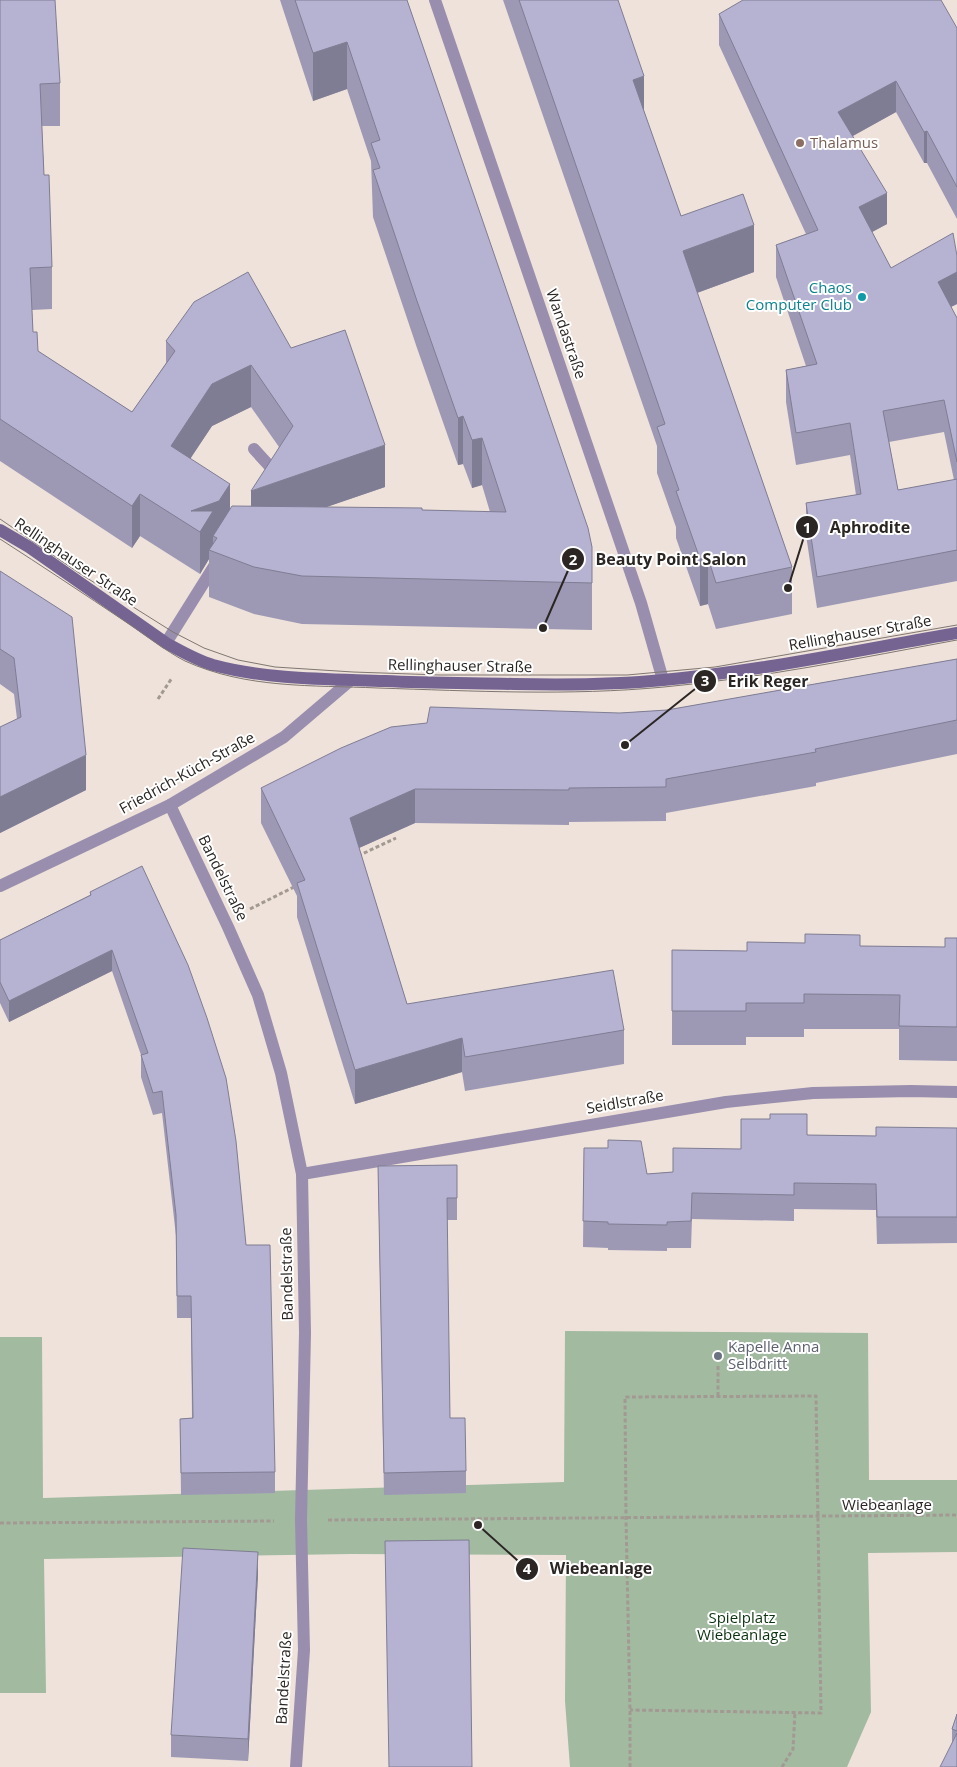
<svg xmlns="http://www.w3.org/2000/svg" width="957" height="1767" viewBox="0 0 957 1767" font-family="'Open Sans',sans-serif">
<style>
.green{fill:#a1baa0}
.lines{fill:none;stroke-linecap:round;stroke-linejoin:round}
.path{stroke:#a39993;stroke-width:3;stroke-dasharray:4 2.5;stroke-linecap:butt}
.service{stroke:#998eae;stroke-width:12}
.minor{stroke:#998eae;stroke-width:12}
.secondary{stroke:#756492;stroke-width:12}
.tram{stroke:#7f7771;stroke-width:1}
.wall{fill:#9d99b5;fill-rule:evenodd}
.shaded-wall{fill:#7f7d93}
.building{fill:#b6b2d2;stroke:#7f7d93}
.education-dot{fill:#8d6e63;stroke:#fff;stroke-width:2}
.culture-dot{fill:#0f9aa8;stroke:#fff;stroke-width:2}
.worship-dot{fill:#6b7280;stroke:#fff;stroke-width:2}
.labels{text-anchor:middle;stroke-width:4;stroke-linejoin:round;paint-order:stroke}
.education-label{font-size:15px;fill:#785e54;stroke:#fff;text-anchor:start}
.culture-label{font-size:15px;fill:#0d838f;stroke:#fff;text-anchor:end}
.street-label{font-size:15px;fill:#2b2623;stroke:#fff}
.worship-label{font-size:15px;fill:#5b616d;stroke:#fff;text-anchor:start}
.park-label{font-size:15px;fill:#0c330f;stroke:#fff}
.leader{fill:none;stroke:#2b2623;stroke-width:2}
.callout-dot{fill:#2b2623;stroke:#fff;stroke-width:2}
.mark-label{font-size:15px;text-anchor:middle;font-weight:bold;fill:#fff}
.callout-label{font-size:16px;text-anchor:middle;font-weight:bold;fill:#2b2623;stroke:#fff;stroke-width:4;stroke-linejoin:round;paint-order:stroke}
</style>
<rect width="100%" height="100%" fill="#efe2da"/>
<polygon class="green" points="565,1331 868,1333 869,1480 957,1480 957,1552 868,1553 871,1712 847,1767 570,1767 565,1701 566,1555 351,1554 44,1559 46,1693 0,1693 0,1337 42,1337 43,1498 564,1482"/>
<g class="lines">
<g class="path">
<polyline points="158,699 172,678"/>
<polyline points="358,856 396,838"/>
<polyline points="250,909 296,886"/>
<polyline points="718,1396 718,1365"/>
<polyline points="328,1520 957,1515"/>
<polyline points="0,1523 274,1521"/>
<polyline points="630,1767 630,1710 626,1518 625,1397 816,1396 821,1713 630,1710"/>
<polyline points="782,1767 793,1749 795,1712"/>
</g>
<g class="service">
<polyline points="254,449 274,471 270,478"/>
<polyline points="166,643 218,560"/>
</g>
<g class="minor">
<polyline points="435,0 641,603 663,680"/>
<polyline points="170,805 228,927 258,995 281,1073 302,1174 305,1333 301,1520 304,1650 296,1767"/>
<polyline points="0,886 170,805 284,737 351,680"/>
<polyline points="302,1174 726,1102 813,1093 911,1091 957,1092"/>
</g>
<path class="secondary" d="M0,530L29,547L166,643C181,651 196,660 213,665C269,680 328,679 385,681C428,683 471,683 514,684C564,685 613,685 663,680C762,671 859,650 957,633"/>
<g class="tram">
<polyline points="0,519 79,573 173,632 204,648 238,660 275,667 353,672 440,675 627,675 715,667 957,625"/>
<path d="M0,539C42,566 84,594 126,622C143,633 167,652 185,661C247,689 312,685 378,688C473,691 569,696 664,687C762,678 860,658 957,640"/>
</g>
</g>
<g class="wall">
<path d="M0,0L60,83V126H42L44,175L52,267V309L32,310L33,332L38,351L132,412L166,363V341L291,348L385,487L326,507L490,512L482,485L472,488L463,464L458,465L417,348L373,217L371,161L347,89L313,101L280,0H407L592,547V630L302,624L254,614L209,597V559L200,574L140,536L132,548L0,461ZM251,407L279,447L251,506L230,509L190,458L212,426Z"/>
<polygon points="503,0 618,0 644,112 681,216 754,272 697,293 792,567 792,614 716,629 708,604 700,606 676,538 676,527 657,473 657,446"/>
<path d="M719,14L957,28V219L927,163H924L896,112L853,136L887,224L872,232L891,268L957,256V304L951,307L957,318V581L817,608L806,535V503L856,495L850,455L796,465L786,402V370L806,366L776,277V245L806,234L719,45ZM944,432L954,480L898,490L889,442Z"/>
<polygon points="0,571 86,790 0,833 0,727 17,719 14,694 0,684"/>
<polygon points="957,659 957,754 816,783 816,786 666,813 666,821 569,822 569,825 415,823 359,848 407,1004 624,1030 624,1064 465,1091 462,1072 355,1104 297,917 297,896 261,823 261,788 620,713 667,710"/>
<polygon points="90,892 246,1245 275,1472 275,1493 181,1495 180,1419 192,1418 191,1318 177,1318 176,1236 162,1113 153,1115 141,1077 141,1055 112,971 9,1022 0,1003 0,940 90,895"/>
<polygon points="957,938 957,1061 899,1060 899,1029 804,1029 804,1037 746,1037 746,1045 672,1045 672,950 747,951 860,946 945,947"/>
<polygon points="957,1128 957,1243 877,1244 876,1210 794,1209 794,1221 692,1219 691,1248 667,1248 667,1251 608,1250 608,1248 583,1247 584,1148 647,1174 673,1172 741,1149 807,1135 876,1136"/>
<polygon points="457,1165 457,1220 447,1220 450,1418 466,1471 466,1493 384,1495 378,1166"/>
<polygon points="258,1574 248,1761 171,1757 171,1735"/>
<polygon points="957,1714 957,1767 952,1742 952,1729"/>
</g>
<g class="shaded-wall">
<polygon points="347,42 347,89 313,101 313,53"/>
<polygon points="644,76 644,122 633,80"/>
<polygon points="896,81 896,112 838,144 838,112"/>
<polygon points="927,131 927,163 924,163 924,132"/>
<polygon points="887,193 887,224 859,239 859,207"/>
<polygon points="754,225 754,272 683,298 683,251"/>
<polygon points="957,272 957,304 938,313 938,282"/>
<polygon points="251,365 251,407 212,426 171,488 171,446 212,384"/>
<polygon points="463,416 463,464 458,465 458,418"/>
<polygon points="482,438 482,485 472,488 472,440"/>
<polygon points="385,445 385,487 251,533 251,491"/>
<polygon points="230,484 230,526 217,538 213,536 213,545 209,550 209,559 200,574 200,532 191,511"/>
<polygon points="140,494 140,536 132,548 132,506"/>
<polygon points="708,558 708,604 700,606 700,559"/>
<polygon points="86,755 86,790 0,833 0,797"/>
<polygon points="415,789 415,823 350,852 350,818"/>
<polygon points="112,950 112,971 9,1022 9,1001"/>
<polygon points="462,1038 462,1072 355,1104 355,1070"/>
<polygon points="258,1552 258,1574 248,1761 248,1739"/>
</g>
<g class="building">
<polygon points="0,0 55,0 60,83 40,84 44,175 49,175 52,267 30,268 33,332 37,332 38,351 132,412 175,351 166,341 194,302 248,272 291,348 345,330 385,445 251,491 293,426 251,365 212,384 171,446 230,484 219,501 191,511 213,511 200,532 140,494 132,506 0,419"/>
<polygon points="295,0 407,0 588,528 592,547 592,583 302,576 254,567 209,550 217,538 213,536 232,506 422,508 422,510 506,512 482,438 472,440 463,416 458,418 417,301 373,170 380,168 371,143 380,140 347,42 313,53"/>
<polygon points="519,0 618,0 644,76 633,80 681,216 743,194 754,225 683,251 792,567 716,583 708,558 700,559 676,491 679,490 657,427 665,424"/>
<polygon points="743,0 941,0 957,28 957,187 927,131 924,132 896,81 838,112 887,193 859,207 891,268 953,233 957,256 957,272 938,282 957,318 957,462 944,400 883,411 898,490 957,479 957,550 817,577 806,503 861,494 850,423 796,433 786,370 817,364 776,245 818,230 719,14"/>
<polygon points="0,571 72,617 86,755 0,797 0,727 21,717 14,658 0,649"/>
<polygon points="957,659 957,720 815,749 816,752 666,779 666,787 569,788 569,790 415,789 350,818 407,1004 613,970 624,1030 465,1057 462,1038 355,1070 297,883 305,880 261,788 341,748 391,727 427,723 430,707 620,713 667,710"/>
<polygon points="142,866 188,965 207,1018 226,1078 236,1141 246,1245 270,1245 275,1472 181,1473 180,1419 193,1418 191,1296 177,1296 176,1215 162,1091 153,1093 141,1055 148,1053 112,950 9,1001 0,982 0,940 91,895 90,892"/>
<polygon points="805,934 860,935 860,946 945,947 945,938 957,938 957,1027 899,1026 900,995 804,994 804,1003 746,1003 746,1011 672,1011 672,950 747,951 747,942 805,943"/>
<polygon points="770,1114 807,1114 807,1135 876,1136 876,1127 957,1128 957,1217 877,1217 876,1184 794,1183 794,1195 692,1193 691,1221 667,1222 667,1225 608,1224 608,1222 583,1221 584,1148 608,1148 608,1140 641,1141 647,1174 673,1172 673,1148 741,1149 741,1119 770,1119"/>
<polygon points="457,1165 457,1198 447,1198 450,1418 465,1418 466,1471 384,1473 378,1166"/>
<polygon points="469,1540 472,1767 389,1767 385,1541"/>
<polygon points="183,1548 258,1552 248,1739 171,1735"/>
<polygon points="957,1714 957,1731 952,1729"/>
<polygon points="957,1733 957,1767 940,1767"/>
</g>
<circle class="education-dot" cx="800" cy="143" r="5"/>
<circle class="culture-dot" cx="862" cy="297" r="5"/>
<circle class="worship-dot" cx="718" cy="1356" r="5"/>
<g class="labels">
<g class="education-label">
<text x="810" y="148">Thalamus</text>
</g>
<g class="culture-label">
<text x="852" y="293">Chaos<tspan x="852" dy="17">Computer Club</tspan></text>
</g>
<g class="street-label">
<text transform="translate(566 334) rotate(71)" y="5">Wandastraße</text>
<text transform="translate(76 562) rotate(34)" y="5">Rellinghauser Straße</text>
<text transform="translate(860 633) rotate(-10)" y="5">Rellinghauser Straße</text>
<text transform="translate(460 666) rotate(1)" y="5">Rellinghauser Straße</text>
<text transform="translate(187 773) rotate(-29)" y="5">Friedrich-Küch-Straße</text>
<text transform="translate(223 878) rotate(64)" y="5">Bandelstraße</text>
<text transform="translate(625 1102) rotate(-10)" y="5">Seidlstraße</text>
<text transform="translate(287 1274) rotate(-91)" y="5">Bandelstraße</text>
<text x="887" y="1510">Wiebeanlage</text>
<text transform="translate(284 1678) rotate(-87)" y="5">Bandelstraße</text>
</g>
<g class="worship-label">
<text x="728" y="1352">Kapelle Anna<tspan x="728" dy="17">Selbdritt</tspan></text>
</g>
<g class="park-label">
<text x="742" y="1623">Spielplatz<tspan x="742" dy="17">Wiebeanlage</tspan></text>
</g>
</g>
<path class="leader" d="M788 588L807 527M543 628L573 559M625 745L705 681M478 1525L527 1569"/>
<g class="callout-dot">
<circle cx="788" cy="588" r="5"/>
<circle cx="543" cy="628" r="5"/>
<circle cx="625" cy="745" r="5"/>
<circle cx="478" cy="1525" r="5"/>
<circle cx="807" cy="527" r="12"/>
<circle cx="573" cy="559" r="12"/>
<circle cx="705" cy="681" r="12"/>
<circle cx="527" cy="1569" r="12"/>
</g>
<g class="mark-label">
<text x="807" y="533">1</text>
<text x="573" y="565">2</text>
<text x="705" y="686">3</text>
<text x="527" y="1574">4</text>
</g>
<g class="callout-label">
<text x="870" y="533">Aphrodite</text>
<text x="671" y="565">Beauty Point Salon</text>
<text x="768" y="687">Erik Reger</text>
<text x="601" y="1574">Wiebeanlage</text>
</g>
</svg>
